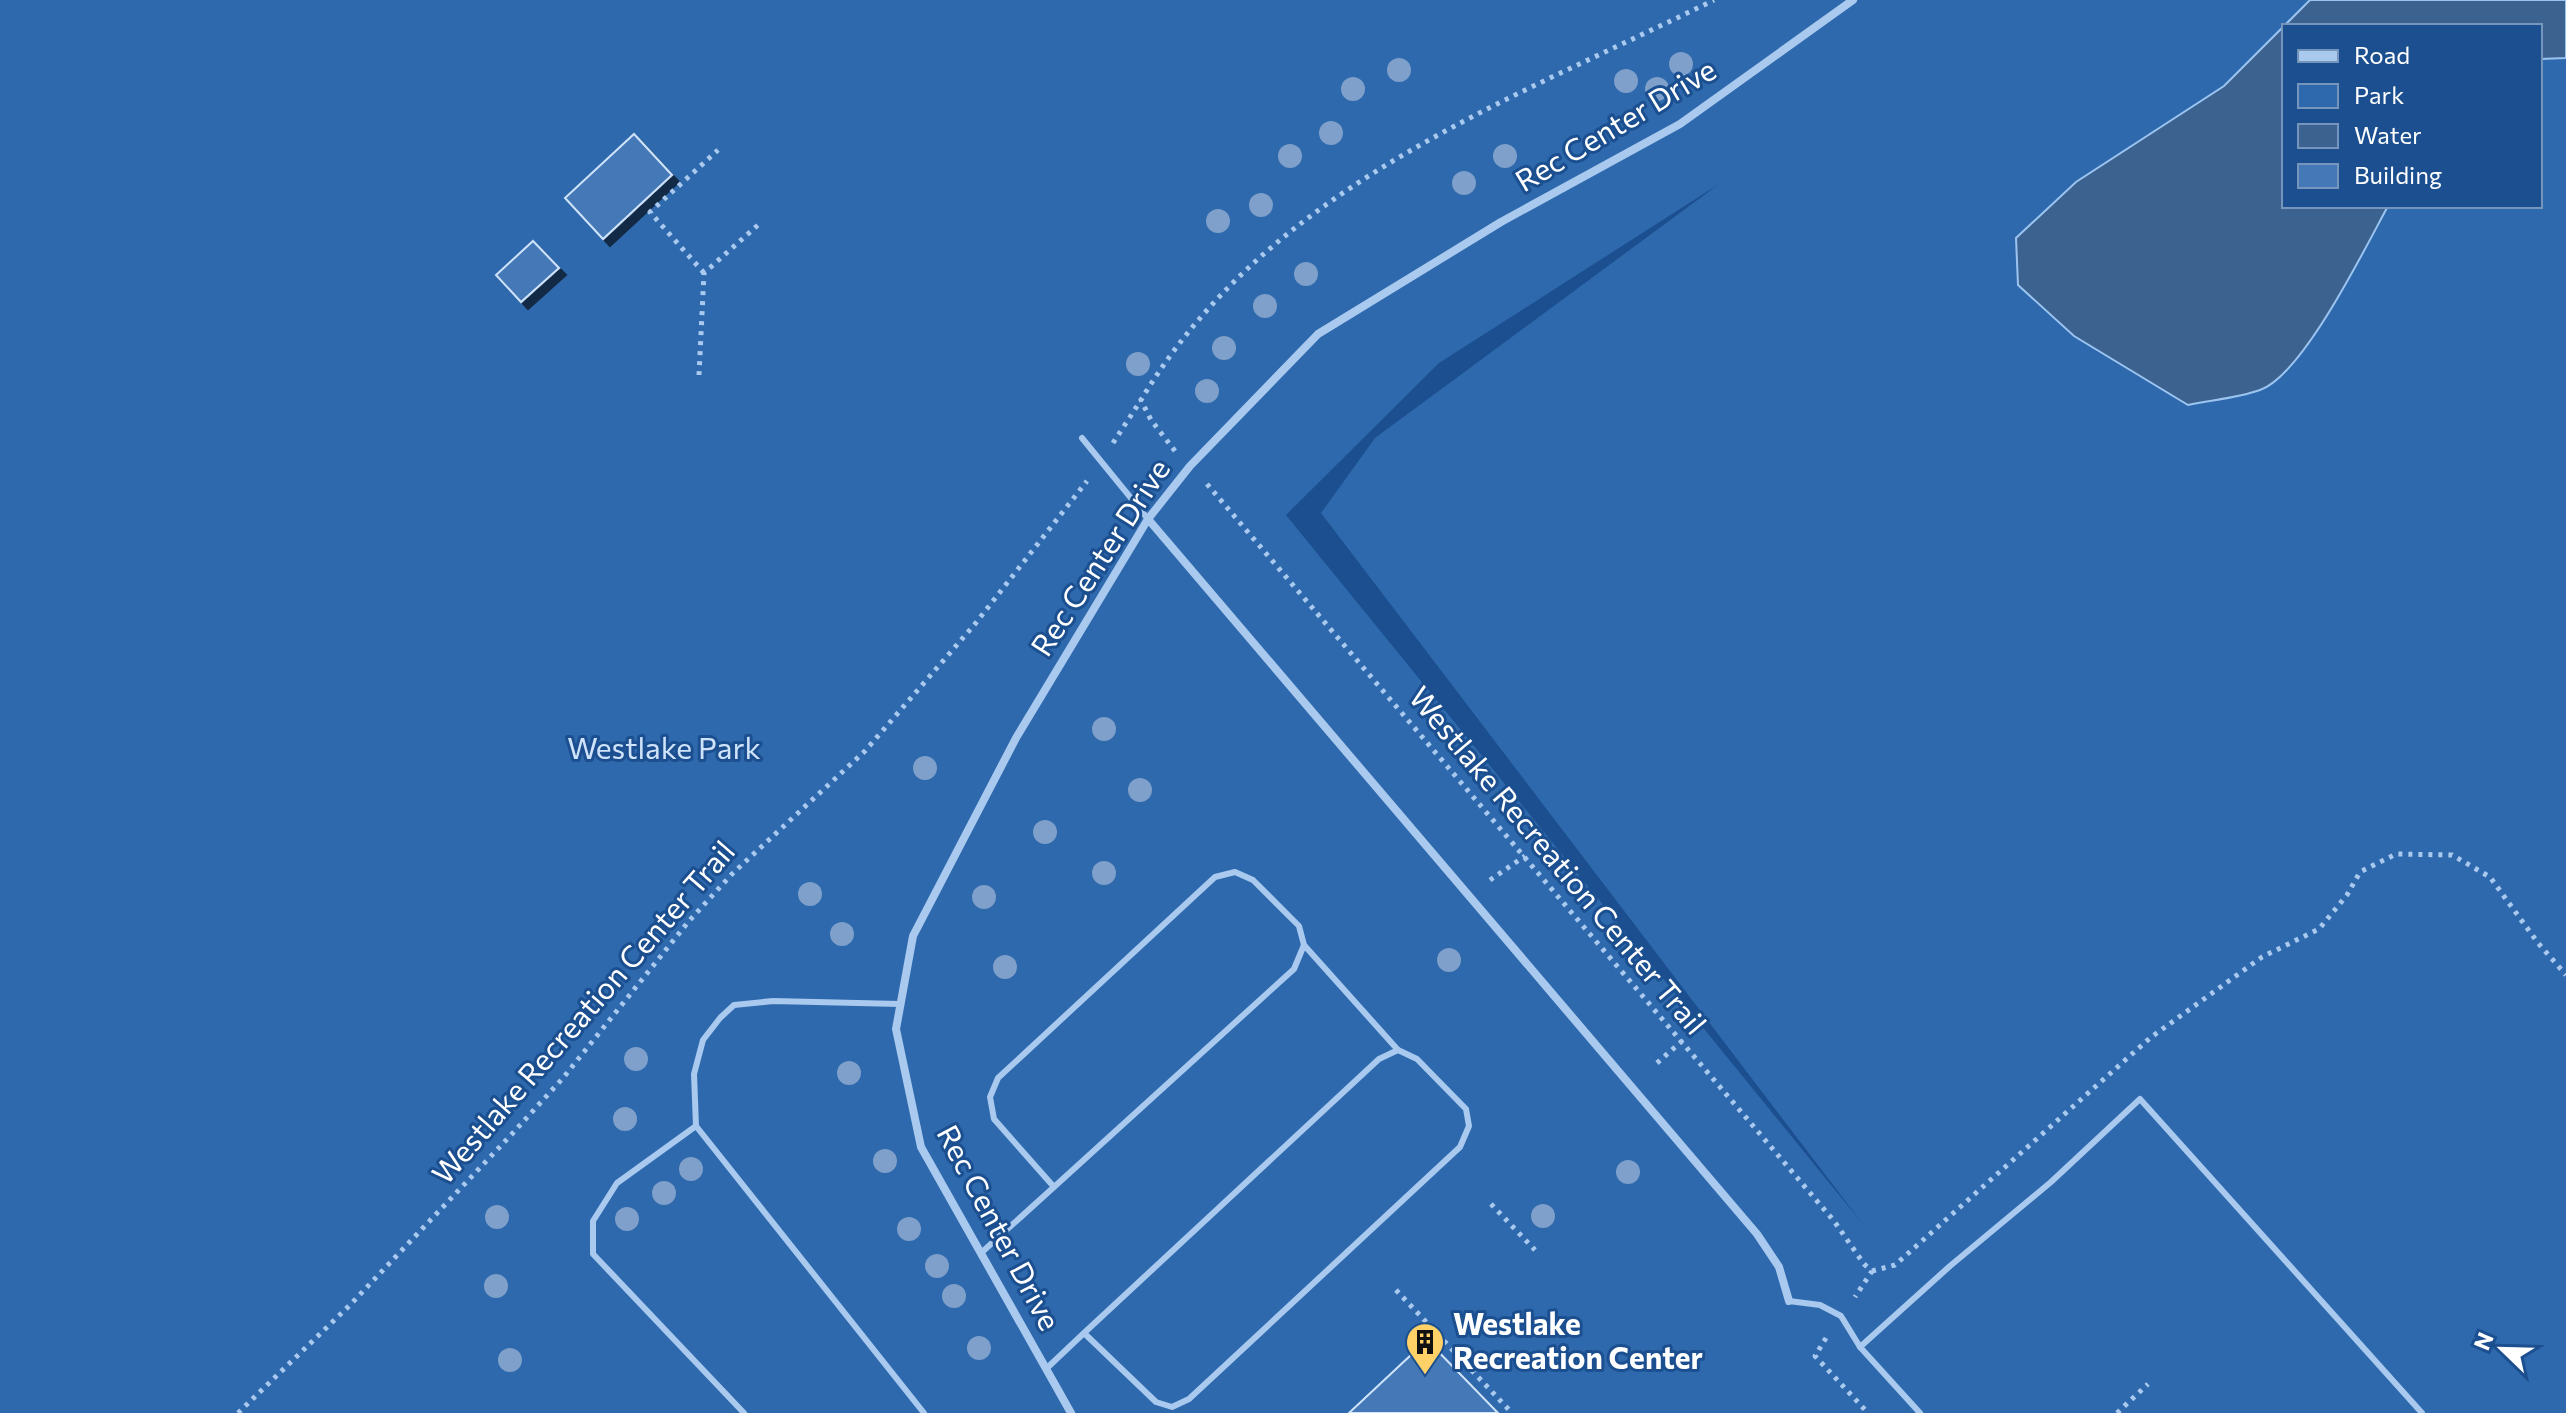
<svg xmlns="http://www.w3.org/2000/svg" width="2566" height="1413" viewBox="0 0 2566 1413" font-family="Commissioner,sans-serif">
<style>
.green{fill:#2e69ad;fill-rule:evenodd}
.water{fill:#3c6290;stroke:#9cc4f0;stroke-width:2}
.building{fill:#4478b7;stroke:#cfe3fa;stroke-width:2;filter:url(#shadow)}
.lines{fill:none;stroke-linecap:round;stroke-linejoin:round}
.path{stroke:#a9c9ee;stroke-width:5;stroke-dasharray:4 6;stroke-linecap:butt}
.service{stroke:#a9c9ee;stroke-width:6}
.minor{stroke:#a9c9ee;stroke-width:8}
.tree{fill:#7ea0ca}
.labels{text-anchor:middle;stroke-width:6;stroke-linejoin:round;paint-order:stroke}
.street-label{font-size:30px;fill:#fff;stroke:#1b4f8f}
.park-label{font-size:30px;fill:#cfe3fa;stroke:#1b4f8f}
.poi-label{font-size:30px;font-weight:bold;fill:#fff;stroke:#1b4f8f;text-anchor:start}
</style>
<defs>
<filter id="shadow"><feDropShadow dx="7" dy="7" stdDeviation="0" flood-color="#0009"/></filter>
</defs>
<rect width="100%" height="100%" fill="#1b4f8f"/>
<path class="green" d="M0,0H2310L2224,86L2076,182L2016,239L2353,271L2388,206H2540V59L2566,58V1413H0ZM1719,184L1375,438L1321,513L1862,1223L1286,515L1439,363Z"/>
<g class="water">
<polygon points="2310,0 2566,0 2566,58 2540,59 2540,26 2284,26"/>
<path d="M2284,26V206H2388C2365,248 2303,375 2260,390C2238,398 2211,400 2188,405L2074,336L2018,285L2016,238L2076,182L2224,86Z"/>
</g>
<g class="building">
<polygon points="634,134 672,175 603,239 565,198"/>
<polygon points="533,241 559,268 521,302 496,275"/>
<polygon points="1427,1340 1498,1413 1349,1413"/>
</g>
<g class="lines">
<g class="path">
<polyline points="704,273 650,212 718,150"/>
<polyline points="699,375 704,273 758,225"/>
<polyline points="1113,443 1141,400"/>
<path d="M1175,451L1151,420L1141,400C1268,187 1503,104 1714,0"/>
<polyline points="1207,484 1834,1221 1864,1264 1872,1271 1855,1297"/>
<polyline points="1490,880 1525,856"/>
<polyline points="1657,1063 1682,1041"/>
<polyline points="1491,1204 1535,1250"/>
<polyline points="1872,1271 1895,1265 2150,1038 2262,957 2319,929 2347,895 2360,872 2396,854 2452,855 2490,877 2538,943 2566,975"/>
<polyline points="1396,1290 1512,1413"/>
<polyline points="1826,1338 1815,1356 1868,1413"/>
<polyline points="238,1413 350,1305 511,1135 563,1078 689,921 732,874 865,751 975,624 1087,481"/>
<polyline points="2117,1413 2148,1384"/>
</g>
<g class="service">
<polyline points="1082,438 1148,519"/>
<polyline points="1304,945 1398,1050"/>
<polyline points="900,1004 773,1001 734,1005 720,1018 703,1040 694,1074 696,1126 924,1413"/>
<polyline points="696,1126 617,1183 593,1221 593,1254 744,1413"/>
<polyline points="981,1253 1054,1187 1294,969 1304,945 1299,926 1253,880 1235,872 1215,877 998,1078 990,1097 994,1119 1054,1187"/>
<polyline points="1789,1301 1820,1305 1841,1316 1860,1347 1920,1413"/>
<polyline points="1860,1347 1950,1266 2051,1182 2140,1099 2422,1413"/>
<polyline points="1047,1368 1084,1333 1379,1059 1398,1050 1417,1059 1466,1109 1469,1126 1460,1147 1189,1399 1172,1407 1156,1402 1084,1333"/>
</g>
<g class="minor">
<polyline points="1148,519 1757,1234 1779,1267 1789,1301"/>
<polyline points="1071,1413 921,1147 896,1029 913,936 1016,738 1148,519 1190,466 1318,334 1501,222 1680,124 1853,0"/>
</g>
</g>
<g class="tree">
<circle cx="1681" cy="64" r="12"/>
<circle cx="1399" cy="70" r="12"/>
<circle cx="1626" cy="81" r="12"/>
<circle cx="1353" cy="89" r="12"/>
<circle cx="1657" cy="89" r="12"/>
<circle cx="1331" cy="133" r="12"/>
<circle cx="1290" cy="156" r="12"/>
<circle cx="1505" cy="156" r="12"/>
<circle cx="1464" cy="183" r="12"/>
<circle cx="1261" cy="205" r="12"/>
<circle cx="1218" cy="221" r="12"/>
<circle cx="1306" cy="274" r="12"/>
<circle cx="1265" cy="306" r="12"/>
<circle cx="1224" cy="348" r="12"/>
<circle cx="1138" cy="364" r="12"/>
<circle cx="1207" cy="391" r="12"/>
<circle cx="1104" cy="729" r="12"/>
<circle cx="925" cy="768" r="12"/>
<circle cx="1140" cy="790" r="12"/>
<circle cx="1045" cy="832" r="12"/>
<circle cx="1104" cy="873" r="12"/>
<circle cx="810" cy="894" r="12"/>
<circle cx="984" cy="897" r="12"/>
<circle cx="842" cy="934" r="12"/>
<circle cx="1449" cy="960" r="12"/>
<circle cx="1005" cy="967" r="12"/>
<circle cx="636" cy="1059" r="12"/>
<circle cx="849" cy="1073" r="12"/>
<circle cx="625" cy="1119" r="12"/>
<circle cx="885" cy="1161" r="12"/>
<circle cx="691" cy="1169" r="12"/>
<circle cx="1628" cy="1172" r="12"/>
<circle cx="664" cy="1193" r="12"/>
<circle cx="1543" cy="1216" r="12"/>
<circle cx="497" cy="1217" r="12"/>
<circle cx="627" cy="1219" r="12"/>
<circle cx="909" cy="1229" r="12"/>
<circle cx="937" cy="1266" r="12"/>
<circle cx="496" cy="1286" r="12"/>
<circle cx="954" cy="1296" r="12"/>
<circle cx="979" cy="1348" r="12"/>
<circle cx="510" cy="1360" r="12"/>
</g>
<defs>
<symbol id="building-pin" viewBox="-11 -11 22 30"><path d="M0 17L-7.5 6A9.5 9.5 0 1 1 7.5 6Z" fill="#ffd166" stroke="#1b4f8f"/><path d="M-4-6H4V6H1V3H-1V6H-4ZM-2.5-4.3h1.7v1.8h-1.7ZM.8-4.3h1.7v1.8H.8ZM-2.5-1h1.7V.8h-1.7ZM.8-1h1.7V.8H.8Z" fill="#111"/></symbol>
</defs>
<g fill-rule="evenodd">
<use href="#building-pin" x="1403" y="1320" width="44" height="60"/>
</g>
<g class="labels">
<g class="street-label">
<text transform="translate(1616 126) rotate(-31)" y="10">Rec Center Drive</text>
<text transform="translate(1101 558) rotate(-57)" y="10">Rec Center Drive</text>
<text transform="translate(1557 861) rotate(50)" y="10">Westlake Recreation Center Trail</text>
<text transform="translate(584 1013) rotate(-49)" y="10">Westlake Recreation Center Trail</text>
<text transform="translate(998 1228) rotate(62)" y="10">Rec Center Drive</text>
</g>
<g class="park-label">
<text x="664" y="759">Westlake Park</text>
</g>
<g class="poi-label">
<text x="1453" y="1335">Westlake<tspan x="1453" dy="34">Recreation Center</tspan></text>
</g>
</g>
<rect x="2282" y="24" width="260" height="184" fill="#1b4f8f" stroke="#7695bc" stroke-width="2"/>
<rect x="2298" y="50" width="40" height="12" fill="#a9c9ee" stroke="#7695bc" stroke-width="2"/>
<text x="2354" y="64" font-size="24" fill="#ffffff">Road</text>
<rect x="2298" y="84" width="40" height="24" fill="#2e69ad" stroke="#7695bc" stroke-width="2"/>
<text x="2354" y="104" font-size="24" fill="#ffffff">Park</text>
<rect x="2298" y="124" width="40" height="24" fill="#3c6290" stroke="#7695bc" stroke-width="2"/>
<text x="2354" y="144" font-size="24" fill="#ffffff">Water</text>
<rect x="2298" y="164" width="40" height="24" fill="#4478b7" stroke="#7695bc" stroke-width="2"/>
<text x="2354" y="184" font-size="24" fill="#ffffff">Building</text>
<g transform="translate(2502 1349) rotate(293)" stroke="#1b4f8f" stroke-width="6" paint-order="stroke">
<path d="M0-6L14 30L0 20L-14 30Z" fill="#ffffff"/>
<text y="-12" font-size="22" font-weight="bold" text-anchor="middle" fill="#ffffff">N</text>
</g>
</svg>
